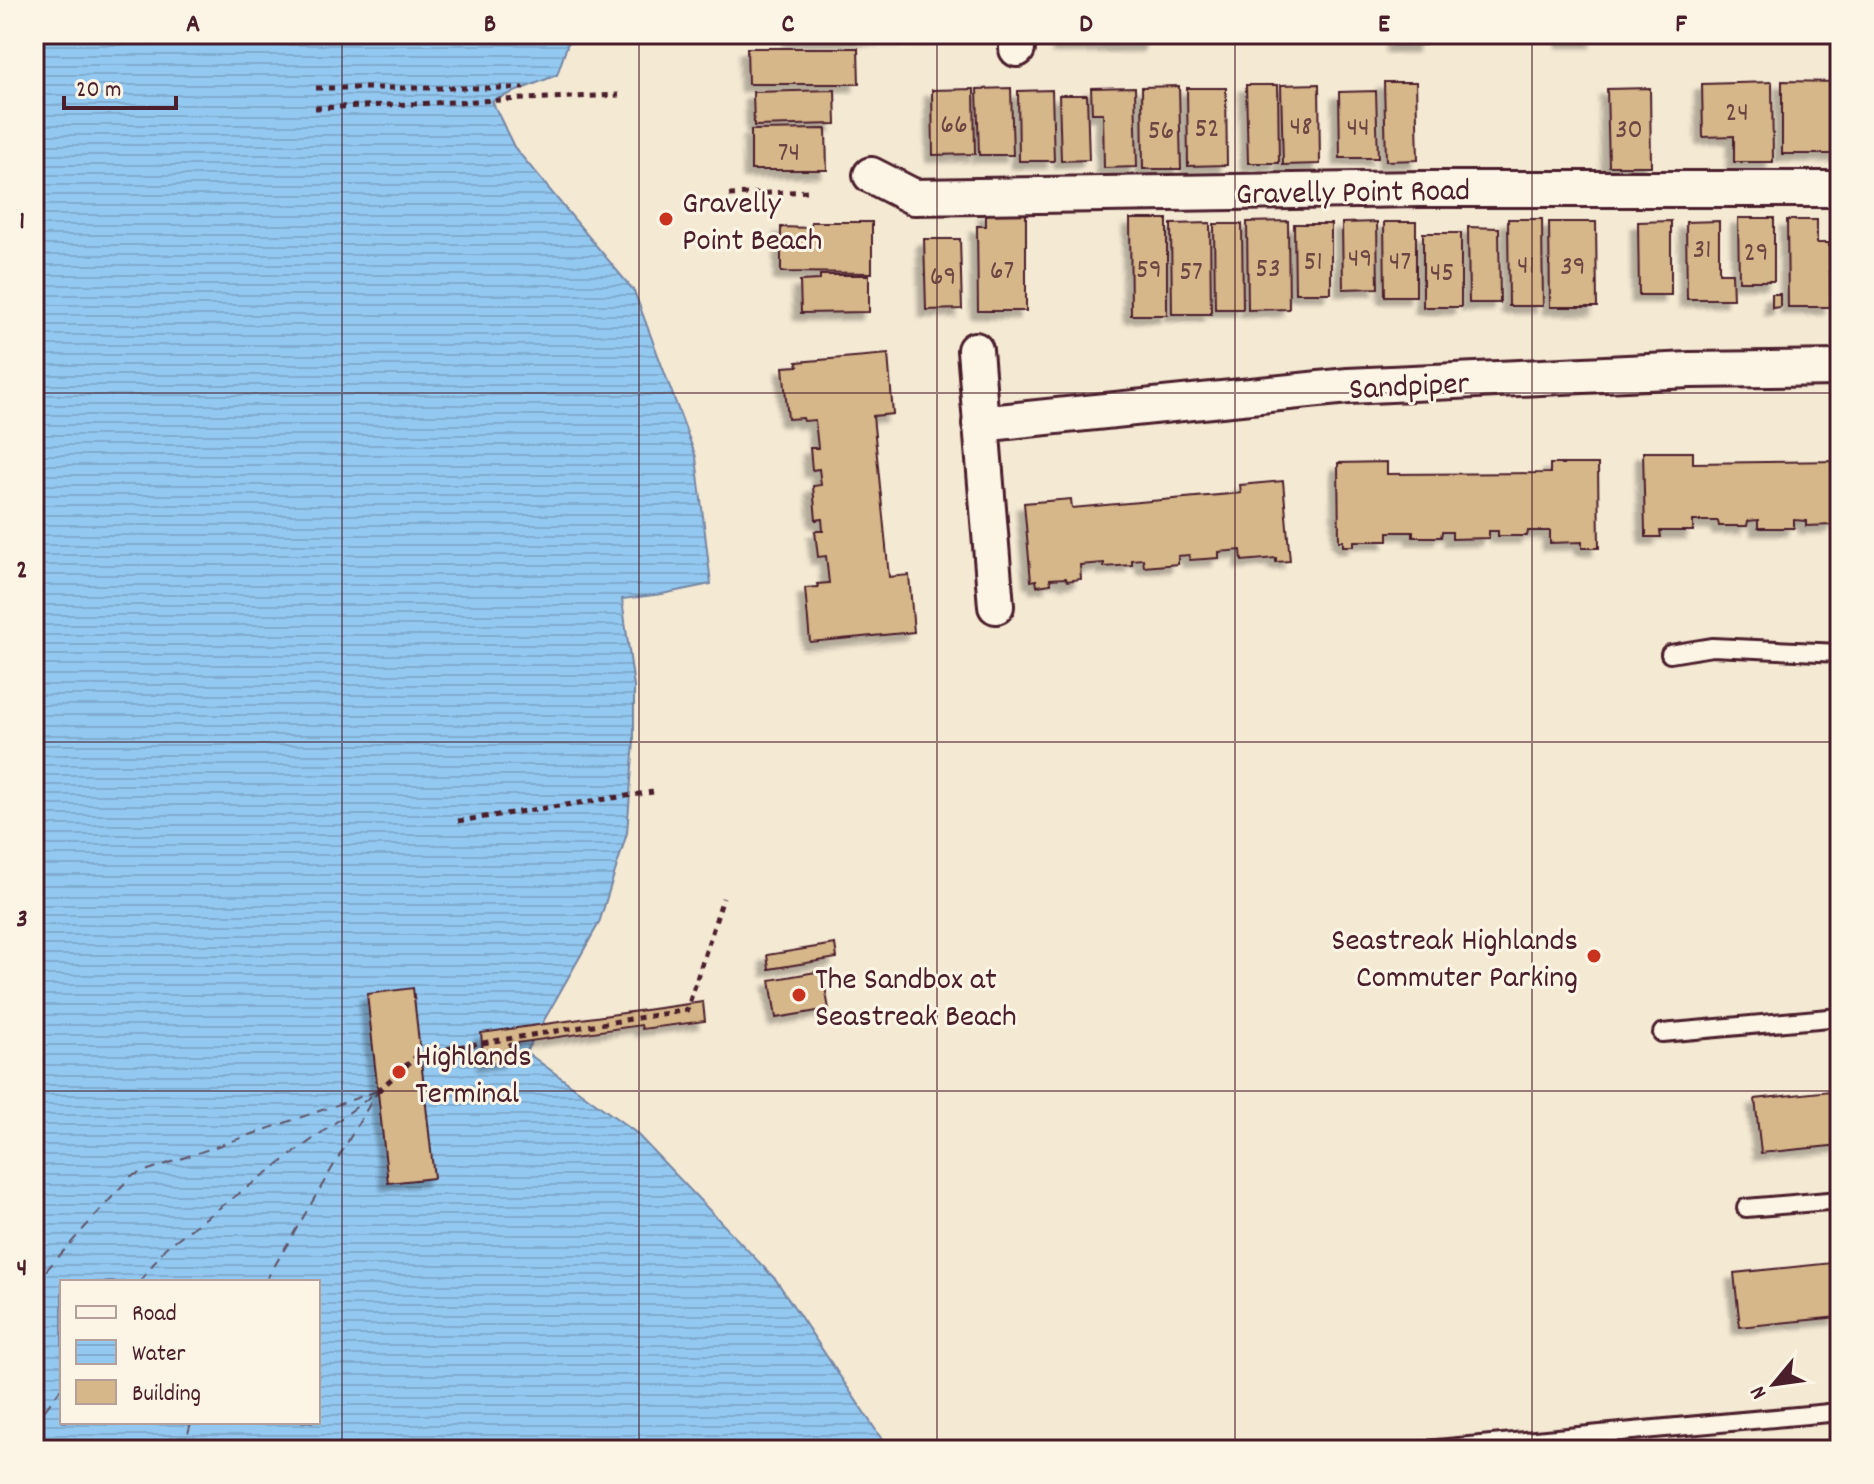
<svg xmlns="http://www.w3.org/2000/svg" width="1874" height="1484" viewBox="0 0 1874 1484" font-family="Dekko,sans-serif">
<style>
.water{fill:url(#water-rules);stroke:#7685a2;stroke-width:2;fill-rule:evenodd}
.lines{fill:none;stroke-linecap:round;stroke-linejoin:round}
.ferry{stroke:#605266;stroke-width:2;stroke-dasharray:10 8;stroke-linecap:butt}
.building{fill:#d6b78a;stroke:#4a1f2b;stroke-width:2;filter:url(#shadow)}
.service-casing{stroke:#4a1f2b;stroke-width:22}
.minor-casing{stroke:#4a1f2b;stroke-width:40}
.path{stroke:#4a1f2b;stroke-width:5;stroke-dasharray:6 6;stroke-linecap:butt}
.service{stroke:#fcf5e5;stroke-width:16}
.minor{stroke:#fcf5e5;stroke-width:34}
.grid{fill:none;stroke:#4a1f2b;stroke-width:2;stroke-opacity:0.55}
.poi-dot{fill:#c8321e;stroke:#fcf5e5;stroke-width:3}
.labels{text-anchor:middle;stroke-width:6;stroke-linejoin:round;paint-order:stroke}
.number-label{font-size:28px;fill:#6d4543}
.street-label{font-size:32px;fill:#4a1f2b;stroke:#fcf5e5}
.poi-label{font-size:32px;fill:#4a1f2b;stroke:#fcf5e5;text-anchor:start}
.neatline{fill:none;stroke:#4a1f2b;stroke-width:3}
.grid-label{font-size:26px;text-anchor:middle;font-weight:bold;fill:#4a1f2b}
</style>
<defs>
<pattern id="water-rules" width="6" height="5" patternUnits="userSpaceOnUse" patternTransform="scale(2)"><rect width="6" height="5" fill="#93c9f1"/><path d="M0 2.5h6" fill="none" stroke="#80accf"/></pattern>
<filter id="shadow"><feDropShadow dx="-7" dy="7" stdDeviation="2" flood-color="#0004"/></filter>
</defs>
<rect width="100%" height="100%" fill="#f4e9d3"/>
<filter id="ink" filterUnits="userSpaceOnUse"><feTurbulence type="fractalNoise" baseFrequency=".0125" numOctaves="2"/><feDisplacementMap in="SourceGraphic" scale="16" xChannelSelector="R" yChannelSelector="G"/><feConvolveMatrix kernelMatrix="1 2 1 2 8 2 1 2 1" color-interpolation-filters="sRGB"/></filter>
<g filter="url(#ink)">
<path class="water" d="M34,34H571L557,75L492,101L514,147L634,291L696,457L711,584L662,594L622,599L634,687V741L627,833L599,923L526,1052L635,1132L776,1280L889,1450H34ZM62,1282H318V1422H62Z"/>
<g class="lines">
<g class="ferry">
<polyline points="140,1282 165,1248 374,1094"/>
<polyline points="265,1282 377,1092"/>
<polyline points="34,1284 131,1176 377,1091"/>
<polyline points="34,1425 62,1387"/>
<polyline points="184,1450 191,1422"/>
</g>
</g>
<g class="building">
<polygon points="790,34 939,34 940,37 790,39"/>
<polygon points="1060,34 1151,34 1151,44 1060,45"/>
<rect x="1394" y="34" width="31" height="11"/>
<rect x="1563" y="34" width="33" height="6"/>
<polygon points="747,48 858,48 859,84 748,84"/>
<polygon points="1782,81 1838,82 1838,154 1782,154"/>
<polygon points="1384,82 1416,82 1418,160 1386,161"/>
<polygon points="1772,82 1773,162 1734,162 1734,136 1703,137 1702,84"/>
<polygon points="1319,84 1320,164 1283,165 1281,85"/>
<polygon points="1246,85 1278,85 1279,163 1248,163"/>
<polygon points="1179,86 1181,169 1143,169 1142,87"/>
<polygon points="1135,87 1137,167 1104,168 1103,113 1092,113 1091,88"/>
<polygon points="1011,88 1013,155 979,155 977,89"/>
<polygon points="1187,88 1226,88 1227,165 1188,166"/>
<polygon points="1650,88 1651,166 1609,166 1607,89"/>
<polygon points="974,89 975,154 933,155 932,90"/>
<polygon points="835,90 836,124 754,126 753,92"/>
<polygon points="1052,90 1054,161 1019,161 1018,91"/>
<polygon points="1376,91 1378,158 1340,158 1339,92"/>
<polygon points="1059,95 1087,95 1089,160 1061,161"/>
<polygon points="826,129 827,170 751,170 751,130"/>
<polygon points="1026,211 1026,311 978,311 977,226 986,226 986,212"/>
<polygon points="1738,218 1774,218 1774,281 1739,281"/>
<polygon points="1130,219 1167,219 1167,315 1131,315"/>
<polygon points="1508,219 1542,219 1543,306 1509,306"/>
<polygon points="1787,220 1817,220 1817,243 1829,243 1831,307 1788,307"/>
<polygon points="1288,221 1289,309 1248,310 1247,222"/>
<polygon points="1671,221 1671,295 1639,295 1638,222"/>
<polygon points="1719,221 1719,273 1732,273 1733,299 1687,299 1686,222"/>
<polygon points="811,222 872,222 872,273 781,272 781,227 811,228"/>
<polygon points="1377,222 1378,288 1343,289 1342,223"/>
<polygon points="1384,222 1416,222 1416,296 1385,296"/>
<polygon points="1549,222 1596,222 1597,307 1550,307"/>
<polygon points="1210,223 1211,314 1172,314 1171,224"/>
<polygon points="1214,224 1242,224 1243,309 1215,309"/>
<polygon points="1294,224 1331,224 1331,293 1295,293"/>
<polygon points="1468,227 1499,228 1500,303 1469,303"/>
<rect x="1423" y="233" width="38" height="74"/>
<polygon points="924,239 960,239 962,309 926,310"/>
<polygon points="820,275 869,275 869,312 801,313 800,281 820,280"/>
<polygon points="1772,294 1780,294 1780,307 1772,308"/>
<polygon points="888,354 893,414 873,416 889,577 909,575 914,632 810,642 805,588 818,587 817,584 829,583 826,556 818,557 815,531 823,531 822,519 816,520 813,486 821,485 819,469 812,470 810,448 818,448 815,420 804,421 803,418 788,419 783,367 798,366 797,362"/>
<polygon points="1643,452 1693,452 1693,463 1840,461 1840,520 1833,520 1833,525 1806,526 1806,521 1794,520 1794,528 1758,528 1758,520 1748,521 1747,526 1719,526 1718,521 1693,521 1693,531 1660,531 1661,537 1646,537 1646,531 1645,530"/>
<polygon points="1387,462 1387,474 1550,473 1550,464 1598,464 1599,548 1582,548 1582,542 1550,543 1550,531 1528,531 1527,536 1498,536 1498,531 1489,531 1489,538 1452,539 1452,532 1442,532 1441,537 1413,537 1413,532 1388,532 1388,541 1354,541 1354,546 1343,546 1343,541 1339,541 1338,463"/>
<polygon points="1283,481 1290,561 1276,562 1276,558 1242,561 1241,550 1219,552 1219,558 1190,560 1189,555 1178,556 1178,564 1144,567 1143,559 1132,560 1132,565 1104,567 1104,563 1080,565 1081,579 1067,581 1066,578 1050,579 1051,584 1037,586 1036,580 1031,581 1024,503 1071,499 1072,508 1241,493 1240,485"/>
<polygon points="835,944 837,958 769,969 767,955"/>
<polygon points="822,971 829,1009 776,1018 770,980"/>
<polygon points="413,988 434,1178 388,1183 367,994"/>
<polygon points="703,1002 705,1021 642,1029 641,1025 509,1044 511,1060 484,1064 481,1033"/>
<polygon points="1840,1090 1840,1145 1761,1153 1755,1099"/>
<polygon points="1832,1263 1838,1317 1740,1327 1734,1273"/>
<polygon points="1840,1439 1840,1450 1802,1450 1822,1447 1822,1441"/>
</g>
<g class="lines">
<defs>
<g id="service">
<polyline points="1670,654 1712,647 1840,653"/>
<polyline points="1662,1033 1840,1017"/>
<polyline points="1746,1208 1840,1200"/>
<polyline points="1425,1450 1840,1412"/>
</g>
<g id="minor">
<polyline points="1017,49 1017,34"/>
<polyline points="871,175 914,197 1421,189 1840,189"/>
<polyline points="975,350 996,606"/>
<polyline points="980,424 1348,386 1690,370 1840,368"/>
</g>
</defs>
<use href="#service" class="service-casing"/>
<use href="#minor" class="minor-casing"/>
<g class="path">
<polyline points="316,88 524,88"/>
<polyline points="315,108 619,95"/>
<polyline points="729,195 809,191"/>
<polyline points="458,821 653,792"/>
<polyline points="378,1091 420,1053 687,1010 723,898"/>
</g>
<use href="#service" class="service"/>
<use href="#minor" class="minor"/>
</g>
</g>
<path class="grid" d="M342,34V1450M639,34V1450M937,34V1450M1235,34V1450M1532,34V1450M34,393H1840M34,742H1840M34,1091H1840"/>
<g class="poi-dot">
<circle cx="666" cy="219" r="8"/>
<circle cx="1594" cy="956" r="8"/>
<circle cx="799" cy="995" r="8"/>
<circle cx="399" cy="1072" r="8"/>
</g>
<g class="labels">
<g class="number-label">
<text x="1737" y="120">24</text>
<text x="954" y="132">66</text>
<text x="1301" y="134">48</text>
<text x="1358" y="135">44</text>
<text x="1207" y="136">52</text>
<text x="1629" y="137">30</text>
<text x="1161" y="138">56</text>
<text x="789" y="160">74</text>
<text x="1702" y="257">31</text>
<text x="1756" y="260">29</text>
<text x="1360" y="266">49</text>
<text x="1313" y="269">51</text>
<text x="1400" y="269">47</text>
<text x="1526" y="273">41</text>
<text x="1573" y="274">39</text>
<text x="1268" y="276">53</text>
<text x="1149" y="277">59</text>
<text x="1002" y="278">67</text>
<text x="1191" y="279">57</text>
<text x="1442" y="280">45</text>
<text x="943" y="284">69</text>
</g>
<g class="street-label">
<text transform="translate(1353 190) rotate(-1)" y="11">Gravelly Point Road</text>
<text transform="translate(1409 384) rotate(-3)" y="11">Sandpiper</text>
</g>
<g class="poi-label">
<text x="682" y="212">Gravelly<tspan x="682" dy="37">Point Beach</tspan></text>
<text x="1578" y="949" text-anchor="end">Seastreak Highlands<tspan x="1578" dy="37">Commuter Parking</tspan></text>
<text x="815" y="988">The Sandbox at<tspan x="815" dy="37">Seastreak Beach</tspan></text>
<text x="415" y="1065">Highlands<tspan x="415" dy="37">Terminal</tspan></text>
</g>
</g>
<rect width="1874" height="1484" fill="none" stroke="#fcf5e5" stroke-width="88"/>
<rect x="60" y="1280" width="260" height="144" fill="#fcf5e5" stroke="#b59f9b" stroke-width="2"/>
<rect x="76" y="1306" width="40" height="12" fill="#fcf5e5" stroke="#b59f9b" stroke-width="2"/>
<text x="132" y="1320" font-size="24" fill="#4a1f2b">Road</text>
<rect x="76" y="1340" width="40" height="24" fill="url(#water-rules)" stroke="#b59f9b" stroke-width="2"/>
<text x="132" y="1360" font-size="24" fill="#4a1f2b">Water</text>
<rect x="76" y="1380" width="40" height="24" fill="#d6b78a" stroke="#b59f9b" stroke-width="2"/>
<text x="132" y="1400" font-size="24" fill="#4a1f2b">Building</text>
<g transform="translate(1774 1384) rotate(241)" stroke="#fcf5e5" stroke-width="6" paint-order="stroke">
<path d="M0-6L14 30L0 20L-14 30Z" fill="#4a1f2b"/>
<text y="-12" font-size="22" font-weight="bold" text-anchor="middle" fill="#4a1f2b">N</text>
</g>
<path d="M64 96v12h112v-12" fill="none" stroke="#4a1f2b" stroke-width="4"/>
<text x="76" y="96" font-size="24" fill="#4a1f2b" stroke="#fcf5e5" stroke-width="6" paint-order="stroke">20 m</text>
<rect x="44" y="44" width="1786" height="1396" class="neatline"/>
<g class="grid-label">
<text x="193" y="31">A</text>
<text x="490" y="31">B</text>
<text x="788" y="31">C</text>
<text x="1086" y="31">D</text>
<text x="1384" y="31">E</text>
<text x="1681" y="31">F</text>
<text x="22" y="228">1</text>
<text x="22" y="577">2</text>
<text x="22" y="926">3</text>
<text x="22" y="1275">4</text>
</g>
</svg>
